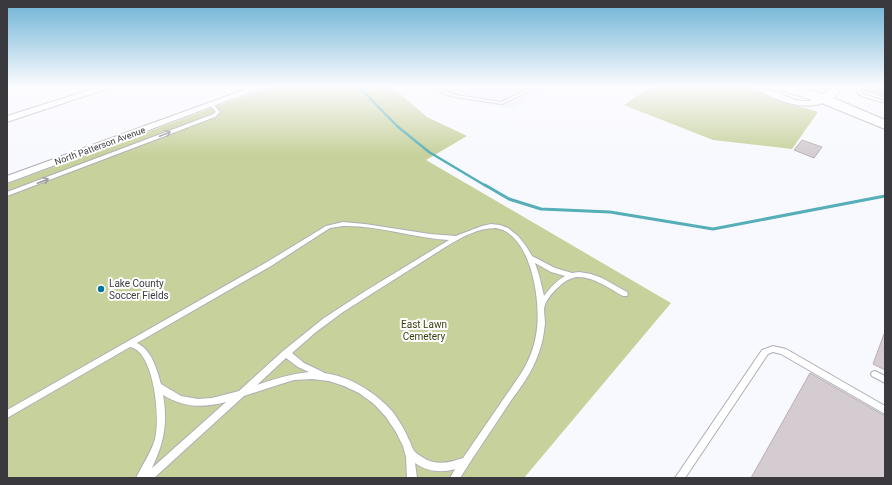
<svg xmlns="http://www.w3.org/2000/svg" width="892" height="485" viewBox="0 0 892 485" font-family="Roboto,sans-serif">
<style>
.built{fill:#ebeefe}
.green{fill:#c7d19c}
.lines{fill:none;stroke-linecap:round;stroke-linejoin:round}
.stream-far1{stroke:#56aeb8;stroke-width:2.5}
.stream{stroke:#56aeb8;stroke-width:3}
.building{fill:#d4ccd1;stroke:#b7afb4}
.lane-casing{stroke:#adaeb6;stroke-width:2}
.street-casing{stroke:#adaeb6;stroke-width:2}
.secondary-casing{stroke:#adaeb6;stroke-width:2}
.primary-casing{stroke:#adaeb6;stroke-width:2}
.lane{fill:#fff;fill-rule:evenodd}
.street{fill:#fff;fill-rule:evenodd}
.secondary{fill:#fff;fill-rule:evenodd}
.primary{fill:#fff;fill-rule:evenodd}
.oneway{stroke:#9c9c9e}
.poi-dot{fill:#00749e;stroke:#fff;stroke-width:1.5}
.labels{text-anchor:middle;stroke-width:4;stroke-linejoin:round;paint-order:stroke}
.far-street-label{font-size:9px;fill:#3a3a3e;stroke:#fff}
.poi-label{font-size:10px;fill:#3a3a3e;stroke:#fff;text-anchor:start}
.park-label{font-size:10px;fill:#373e0d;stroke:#fff}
</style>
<rect width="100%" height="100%" fill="#f8f9fe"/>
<polygon class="built" points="427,87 552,87 513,109 442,96"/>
<g class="green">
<polygon points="269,87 392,87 427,117 467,136 426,160 671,303 524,478 7,478 7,184"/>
<polygon points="650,87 752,87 775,99 818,112 792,149 713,140 624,105"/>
</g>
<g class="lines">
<polyline class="stream-far1" points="359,87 397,126 429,152 486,186"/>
<polyline class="stream" points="485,185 509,199 541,209 610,212 713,229 885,196"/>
</g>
<g class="building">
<polygon points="864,87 885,87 885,97 862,90"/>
<polygon points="802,140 822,147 814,158 794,150"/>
<polygon points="884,334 885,334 885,370 873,364"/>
<polygon points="810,373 885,416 885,478 751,478"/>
</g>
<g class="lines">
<defs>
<g id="lane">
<polygon points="433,87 439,87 447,92 456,95 501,102 532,87 538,87 502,104 455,97 445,94"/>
<polygon points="859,87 863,87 860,91 863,94 885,101 885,103 861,96 856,91"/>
<polygon points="211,104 213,104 220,112 215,117 7,196 7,192 211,115 216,112 210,105"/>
<path d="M343,222L365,224L430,234L456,236L482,226L491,224L500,225L508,228L518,236L526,246L532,256L555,268L572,273L579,272L591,274L602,278L627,292L628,294L627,296H623C609,288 585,271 570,279C562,282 548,296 545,305C543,309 545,318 545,323C544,334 542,345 538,355C532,372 521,387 510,402C494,427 476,452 460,478H450L455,469C441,473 428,472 415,463L417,478H407L406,457L403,446L396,432L386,417L374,404L359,393L344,386L329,381L312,379L294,380L281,384L244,396L154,478H136C142,465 151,453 155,439C160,419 155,366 138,351C136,349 133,348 130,347L7,418V410L267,262L326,226ZM343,226C378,225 413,238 449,240L367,290L324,318L283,351L239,391L212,398L198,399L181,396L161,384C157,370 152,350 137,343L271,266L330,228ZM496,228C532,234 542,305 536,335C534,348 529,360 522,372L463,458C449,463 435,466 422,457C419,455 414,452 413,449C411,446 411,443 409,440C405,430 399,420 392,411C375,392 349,376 324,373L323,372L304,363L292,353L316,332L343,312L447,246C462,237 478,228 496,228ZM535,263L551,272L565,276C556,281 550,288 544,296L539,275ZM286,358L298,367L309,372C290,374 274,379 257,385ZM163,395C185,408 202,408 226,402L152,468C164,443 168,423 163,395Z"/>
<polygon points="773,346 786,349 885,406 885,414 781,354 773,352 768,354 685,478 675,478 762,350"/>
<polygon points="875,371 885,376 885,383 872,376 871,374 872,372"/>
</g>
<g id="street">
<polygon points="99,87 112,87 7,122 7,116"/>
<polygon points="252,87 264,87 7,183 7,176"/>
<path d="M755,87C774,87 789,102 808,101C814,100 819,98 824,97L828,99C813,114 769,100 755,87Z"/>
</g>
<path id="secondary" d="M831,87H842C837,95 830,104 820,101L818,99Z"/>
<polygon id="primary" points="779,87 799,87 829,96 885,120 885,129 819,102 781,90"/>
</defs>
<use href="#lane" class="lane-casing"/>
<use href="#street" class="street-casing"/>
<use href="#secondary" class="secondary-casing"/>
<use href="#primary" class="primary-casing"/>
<use href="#lane" class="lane"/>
<use href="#street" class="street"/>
<use href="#secondary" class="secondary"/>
<use href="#primary" class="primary"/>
</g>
<defs><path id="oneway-shaft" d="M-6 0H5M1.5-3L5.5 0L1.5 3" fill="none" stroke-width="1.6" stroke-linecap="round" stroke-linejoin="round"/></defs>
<g class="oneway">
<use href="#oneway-shaft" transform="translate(165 134) rotate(-21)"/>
<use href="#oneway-shaft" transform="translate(43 181) rotate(-21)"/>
</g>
<linearGradient id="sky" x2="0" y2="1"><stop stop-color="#6db2d5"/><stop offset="0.56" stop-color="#fcfcff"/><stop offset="1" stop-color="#fcfcff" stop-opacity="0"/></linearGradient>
<rect width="892" height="155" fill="url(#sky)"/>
<circle class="poi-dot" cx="101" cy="289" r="4"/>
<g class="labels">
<g class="far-street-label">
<text transform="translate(100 146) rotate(-20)" y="3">North Patterson Avenue</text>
</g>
<g class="poi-label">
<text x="109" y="287">Lake County<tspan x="109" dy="12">Soccer Fields</tspan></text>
</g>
<g class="park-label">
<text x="424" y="328">East Lawn<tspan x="424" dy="12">Cemetery</tspan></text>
</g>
</g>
<rect width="892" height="485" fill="none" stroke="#3a3a3e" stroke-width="16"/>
</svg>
